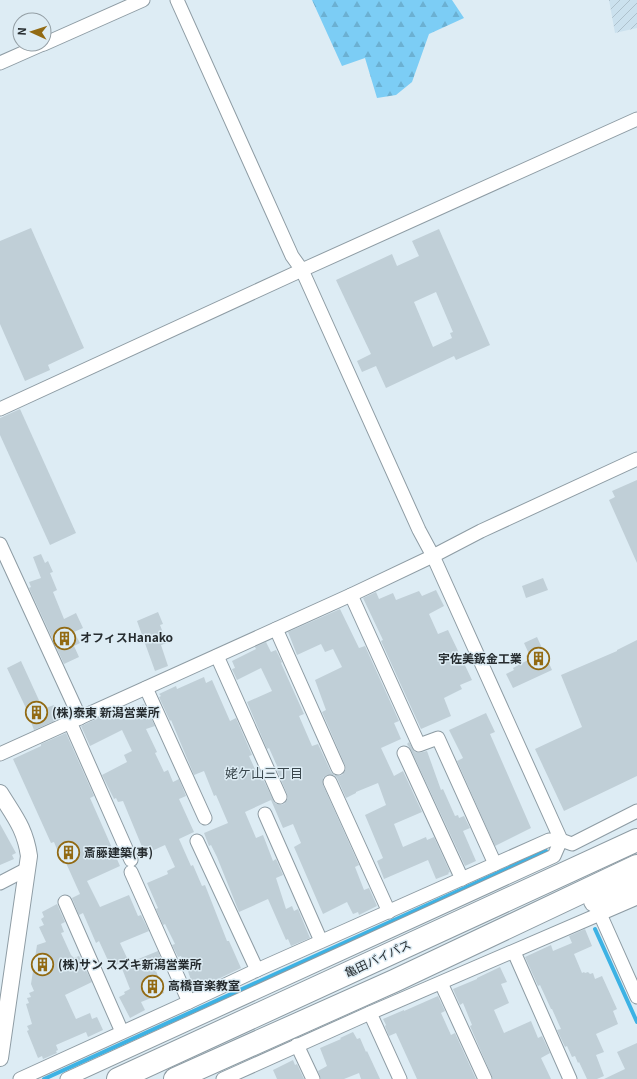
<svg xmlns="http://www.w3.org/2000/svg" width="637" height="1079" viewBox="0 0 637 1079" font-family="Georgia,'Noto Sans JP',serif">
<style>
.industrial{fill:url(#industrial-furrows)}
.forest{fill:url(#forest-firs)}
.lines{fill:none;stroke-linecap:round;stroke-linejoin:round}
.stream{stroke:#3db2e4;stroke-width:4}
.building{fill:#c0cfd7;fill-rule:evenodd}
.minor-casing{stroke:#8e9ca4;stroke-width:15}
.tertiary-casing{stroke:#8e9ca4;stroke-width:18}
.trunk-casing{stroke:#8e9ca4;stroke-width:24}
.minor{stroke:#fff;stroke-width:13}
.tertiary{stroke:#fff;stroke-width:16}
.trunk{stroke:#fff;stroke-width:22}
.labels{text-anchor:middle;stroke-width:3;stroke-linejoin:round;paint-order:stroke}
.poi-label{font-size:12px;font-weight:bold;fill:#262c2f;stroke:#ddecf4;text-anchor:start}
.street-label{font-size:12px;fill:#262c2f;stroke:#ddecf4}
.neighbourhood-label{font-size:13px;fill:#3a474d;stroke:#ddecf4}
</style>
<defs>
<pattern id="industrial-furrows" width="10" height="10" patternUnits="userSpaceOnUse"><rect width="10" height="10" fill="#cbe1ee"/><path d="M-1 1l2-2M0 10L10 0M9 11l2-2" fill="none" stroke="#aec1cc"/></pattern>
<pattern id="forest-firs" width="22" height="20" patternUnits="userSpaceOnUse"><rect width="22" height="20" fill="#7ccdf5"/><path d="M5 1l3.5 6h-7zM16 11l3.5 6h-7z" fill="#6bb0d2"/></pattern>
</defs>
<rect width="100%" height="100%" fill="#ddecf4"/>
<polygon class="industrial" points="609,0 637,0 637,28 615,33"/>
<polygon class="forest" points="312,0 452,0 464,18 429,34 412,82 396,95 377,98 365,58 342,66"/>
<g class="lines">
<g class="stream">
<polyline points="595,929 637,1022"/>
<polyline points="44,1079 546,851"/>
</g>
</g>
<g class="building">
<polygon points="31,228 84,348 48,365 50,370 25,381 0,324 0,241"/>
<path d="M439,229L490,345L456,360L454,356L386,388L376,366L362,372L357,361L371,354L336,280L392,254L397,266L419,256L412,241ZM436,292L453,332L450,333L452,338L433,347L414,302Z"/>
<polygon points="20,409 76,533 50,545 0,435 0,418"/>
<polygon points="637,480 637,563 609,500 615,497 612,491"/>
<polygon points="41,554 45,563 48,561 53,572 50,573 57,590 53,592 64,619 76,613 83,628 74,632 80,643 74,646 79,657 64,664 29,588 31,587 29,582 41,578 33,557"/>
<polygon points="543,578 548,590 526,598 522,586"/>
<polygon points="436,590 444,606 429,614 438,634 448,630 472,680 460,685 462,689 444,698 451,716 421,729 381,641 383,640 363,598 376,592 379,599 393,593 396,600 419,591 422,596"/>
<polygon points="340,609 359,648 365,646 399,721 394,723 401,739 381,748 394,776 403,771 422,812 394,824 403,847 426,837 427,840 434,837 450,872 448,873 449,874 436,879 428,860 384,879 377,861 383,858 365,815 386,805 378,783 356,792 356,793 346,798 337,778 334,775 327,775 323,778 323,785 359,865 355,867 364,890 369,888 377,906 359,915 358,912 353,914 347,902 323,914 294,847 301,843 293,824 283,828 271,800 245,812 256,838 263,835 273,861 276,859 283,875 276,878 286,909 292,906 294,911 298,909 310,938 291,946 288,939 286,940 268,899 239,912 217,857 211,845 209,846 204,833 228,823 216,795 214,796 204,771 194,775 171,720 170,721 159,697 161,696 159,694 176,686 177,689 204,677 206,683 212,680 230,721 236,718 252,755 249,756 258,776 261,775 275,803 279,805 284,804 288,798 287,794 276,768 278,768 269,748 267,749 247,702 272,691 261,668 237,680 232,669 235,668 232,661 256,649 255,647 266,642 271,652 276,650 282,662 281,663 304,714 299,716 312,746 318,744 331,772 337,776 342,775 346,769 345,765 322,712 326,710 315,680 342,667 333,649 325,652 321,644 297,655 288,632"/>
<polygon points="158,612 163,624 160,625 167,643 161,645 168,666 155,671 137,621"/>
<polygon points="537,637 552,670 513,688 506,674 514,670 513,668 528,660 526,656 529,654 524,643"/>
<polygon points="637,640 637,776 564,811 535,749 582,727 561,675 617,651 617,650"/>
<polygon points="21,661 43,709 54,705 59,719 34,730 31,722 32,721 7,668"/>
<polygon points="144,704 155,726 146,729 157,752 155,753 164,772 168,770 173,782 179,779 186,796 179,799 194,832 179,839 191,866 193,865 202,886 205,885 227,941 229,941 241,968 214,981 194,988 186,966 185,966 181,956 178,957 172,945 175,944 165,924 163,925 156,909 158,908 147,883 168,874 167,871 175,867 165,845 145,854 123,801 118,802 116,798 114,799 102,775 127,762 124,755 132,751 122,730 90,746 81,726 118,709 120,714"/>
<polygon points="486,713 495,732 490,734 531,828 495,846 457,761 463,758 449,730"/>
<polygon points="66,733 94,796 90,798 120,866 87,881 100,907 129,895 138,916 141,915 149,931 120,943 128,960 111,967 99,941 96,943 83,913 79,915 72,898 80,894 66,863 63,864 54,842 51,843 13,759 41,746 41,744"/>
<polygon points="409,742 415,752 418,753 427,751 441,790 443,789 455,816 458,815 459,818 464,816 470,828 463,831 476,861 465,866 411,750 407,744"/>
<polygon points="0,824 16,853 12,855 14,859 0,865"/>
<polygon points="57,904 65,922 61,924 64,932 61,933 71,955 74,958 79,956 92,982 65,995 76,1019 90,1013 92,1019 97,1017 103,1030 88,1037 86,1032 56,1045 58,1050 56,1051 57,1053 43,1059 42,1056 38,1058 27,1031 29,1030 27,1026 32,1024 26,1004 29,1003 27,998 31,997 29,993 34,991 31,984 37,945 46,942 39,927 44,925 41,919 44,917 42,912"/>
<polygon points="585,929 592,946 574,954 582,973 584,972 585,973 588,972 590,974 593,973 595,979 602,976 617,1009 613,1011 618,1024 596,1034 604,1052 596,1055 604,1076 597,1079 587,1079 579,1062 578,1063 575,1056 572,1057 567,1046 565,1047 557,1030 561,1029 552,1009 551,1009 540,985 538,986 525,957 551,945 553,951 572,943 569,936"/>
<polygon points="158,951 163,964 155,968 164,993 141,1002 145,1010 130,1018 119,997 125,994 124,992 130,989 121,966"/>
<polygon points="500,967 507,982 501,984 509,1003 494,1010 504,1033 531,1021 538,1038 542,1036 550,1053 541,1058 551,1079 493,1079 470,1026 472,1025 463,1003 460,1005 453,989 477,979 477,978"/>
<polygon points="438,996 445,1011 441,1013 451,1035 455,1033 476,1079 417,1079 396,1033 389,1036 385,1026 386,1025 383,1019 404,1010 404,1011"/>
<polygon points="353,1032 357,1039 360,1038 366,1052 367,1051 380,1079 361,1079 359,1073 344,1079 321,1079 318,1071 327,1066 320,1048 341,1039 340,1038"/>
<polygon points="637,1043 637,1079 604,1079 625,1069 617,1052"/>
<polygon points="293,1060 295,1065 297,1064 304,1079 277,1079 273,1070"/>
</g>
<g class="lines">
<defs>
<g id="minor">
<polyline points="44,44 143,0"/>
<polyline points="0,63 43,44"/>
<polyline points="0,409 302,270 637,119"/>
<polyline points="0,544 80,718"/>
<polyline points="351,595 419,745 438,738 495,864"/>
<polyline points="276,629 338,768"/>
<polyline points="217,656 280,797"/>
<polyline points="146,688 205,818"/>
<polyline points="70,722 131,860"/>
<polyline points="404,753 462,879"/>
<polyline points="0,754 351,595 433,556 481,531 637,459"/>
<polyline points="330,782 389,912"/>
<polyline points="265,814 321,941"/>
<polyline points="197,841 257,970"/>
<polyline points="131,872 189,1002"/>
<polyline points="0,883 27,869"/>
<polyline points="65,902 122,1032"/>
<polyline points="600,914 637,997"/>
<polyline points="514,952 570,1079"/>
<polyline points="441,983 485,1079"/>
<polyline points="370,1013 400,1079"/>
<polyline points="297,1045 313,1079"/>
<polyline points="20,1079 189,1002 257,970 549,840 561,840 572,844 637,811"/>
<polyline points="67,1079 554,856 561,840 433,556 419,530 302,270 292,256 177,0"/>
<polyline points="223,1079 370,1013 637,898"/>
</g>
<path id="tertiary" d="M0,793C14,816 25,828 29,856L0,1058"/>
<g id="trunk">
<polyline points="595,901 637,885"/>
<polyline points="118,1079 637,840"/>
<polyline points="175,1079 394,981 637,866"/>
</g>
</defs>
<use href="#minor" class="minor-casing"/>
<use href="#tertiary" class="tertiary-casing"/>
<use href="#trunk" class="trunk-casing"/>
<use href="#minor" class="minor"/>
<use href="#tertiary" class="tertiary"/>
<use href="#trunk" class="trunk"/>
</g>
<defs>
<symbol id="building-ring" viewBox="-11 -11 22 22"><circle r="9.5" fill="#ddecf4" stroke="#926a13" stroke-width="1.5"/><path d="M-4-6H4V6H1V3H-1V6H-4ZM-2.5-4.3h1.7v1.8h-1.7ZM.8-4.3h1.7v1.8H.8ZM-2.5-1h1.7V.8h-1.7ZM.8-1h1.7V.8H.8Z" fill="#926a13"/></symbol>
</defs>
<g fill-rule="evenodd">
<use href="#building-ring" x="52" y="626" width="25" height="25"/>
<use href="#building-ring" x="526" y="646" width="25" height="25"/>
<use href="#building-ring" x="24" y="700" width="25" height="25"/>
<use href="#building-ring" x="56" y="840" width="25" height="25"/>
<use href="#building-ring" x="30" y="952" width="25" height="25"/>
<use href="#building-ring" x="140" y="974" width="25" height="25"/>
</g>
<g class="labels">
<g class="poi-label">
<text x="80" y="642">オフィスHanako</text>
<text x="522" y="663" text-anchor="end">宇佐美鈑金工業</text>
<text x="52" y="717">(株)泰東 新潟営業所</text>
<text x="84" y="857">斎藤建築(事)</text>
<text x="58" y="969">(株)サン スズキ新潟営業所</text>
<text x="168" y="990">高橋音楽教室</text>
</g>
<g class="street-label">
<text transform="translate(378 959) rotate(-25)" y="4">亀田バイパス</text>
</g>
<g class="neighbourhood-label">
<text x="264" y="778">姥ケ山三丁目</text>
</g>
</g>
<g transform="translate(32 32) rotate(273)"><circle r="19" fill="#ddecf4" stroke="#949fa5"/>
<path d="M0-3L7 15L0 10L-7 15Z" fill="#926a13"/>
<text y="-6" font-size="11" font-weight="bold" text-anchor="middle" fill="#262c2f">N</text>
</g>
</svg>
